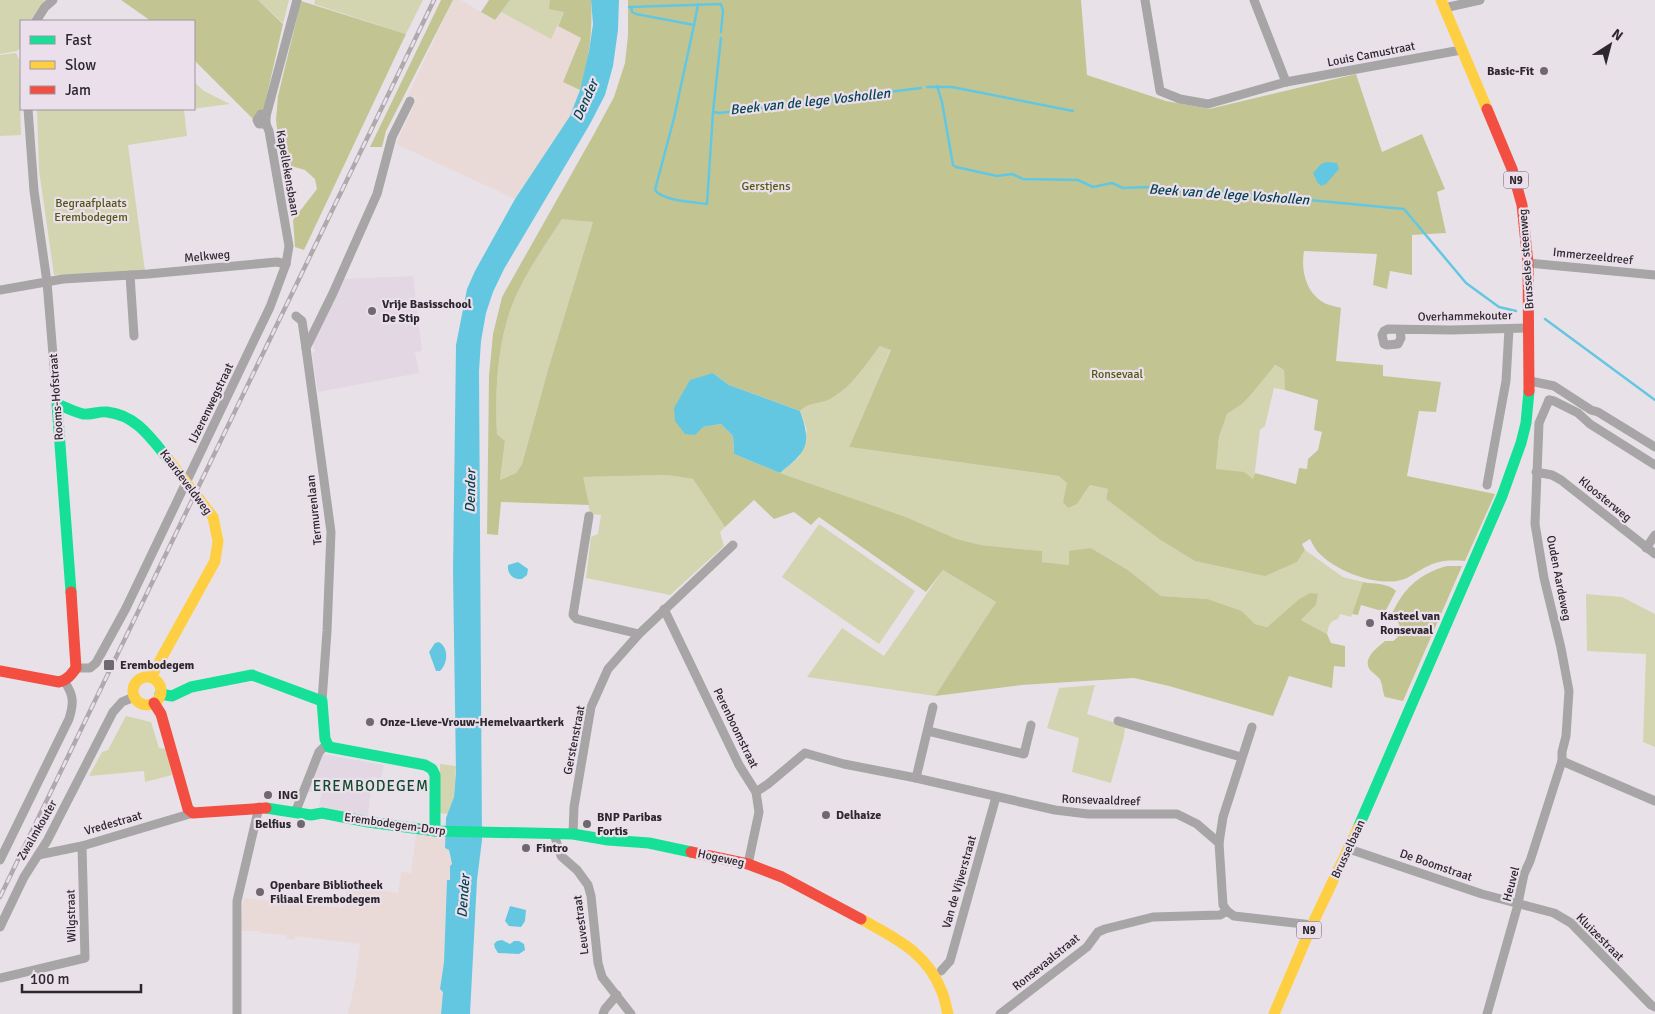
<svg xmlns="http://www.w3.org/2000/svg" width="1655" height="1014" viewBox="0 0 1655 1014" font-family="Signika,sans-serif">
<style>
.built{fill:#e3d7e3}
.industrial{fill:#eadad7}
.green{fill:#d2d5b0}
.forest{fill:#c2c592;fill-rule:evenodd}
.water{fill:#64c7e2}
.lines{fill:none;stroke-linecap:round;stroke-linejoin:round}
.stream{stroke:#64c7e2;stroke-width:2.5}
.street{stroke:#a7a5a5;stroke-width:9}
.fast{stroke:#16e098;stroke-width:11}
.slow{stroke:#ffcf43;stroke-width:11}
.jam{stroke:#f24e42;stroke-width:11}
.rail-casing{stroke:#aeaaac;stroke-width:4.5}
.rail{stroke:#eadfeb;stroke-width:2.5;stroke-dasharray:8;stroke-linecap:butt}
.poi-dot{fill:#6e696e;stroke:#eadfeb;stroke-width:2}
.labels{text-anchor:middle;stroke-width:4.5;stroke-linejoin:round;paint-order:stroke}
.shield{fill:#eadfeb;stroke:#655f66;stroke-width:1}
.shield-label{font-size:11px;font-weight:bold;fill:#2c282d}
.street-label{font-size:12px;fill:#2c282d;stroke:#eadfeb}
.poi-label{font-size:12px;font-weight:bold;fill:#2c282d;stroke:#eadfeb;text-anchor:start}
.park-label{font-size:12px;fill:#51580f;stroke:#eadfeb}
.water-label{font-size:14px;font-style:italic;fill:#074453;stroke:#eadfeb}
.quarter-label{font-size:15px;letter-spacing:1px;fill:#104b2b;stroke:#eadfeb}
</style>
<rect width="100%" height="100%" fill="#e8e2e8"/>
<g class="built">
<polygon points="413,276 422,351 415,352 419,373 318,392 312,353 315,352 313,343 342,279"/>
<polygon points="322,754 384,765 381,779 372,777 368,817 319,806 322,792 308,792"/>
</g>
<g class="industrial">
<polygon points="453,0 461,0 494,20 501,12 551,38 558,26 581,38 563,82 580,90 570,116 515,199 396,144 417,98 408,95"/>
<polygon points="416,835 445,838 445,848 449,850 450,860 452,860 450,880 447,881 444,962 440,989 443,992 441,1014 348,1014 356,977 360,944 295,936 295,940 287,939 287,935 260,933 260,931 240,931 244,898 343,908 347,885 398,893 401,872 411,873"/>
</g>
<g class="green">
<polygon points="0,0 45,0 30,21 21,21 21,47 17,51 0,54"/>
<polygon points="258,0 289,0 283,24 283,23"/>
<polygon points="315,0 423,0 406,34 314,4"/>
<polygon points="510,0 550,0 564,12 551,39 501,12"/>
<polygon points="16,53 19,59 21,135 0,136 0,55"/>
<polygon points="194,82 204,91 230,104 184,110 187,136 128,145 145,271 54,275 39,170 37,109 194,109"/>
<path d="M562,218L593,222L549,366L522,464L516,473L500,480L505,441L497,434C495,392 497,348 511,308C523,276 544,247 562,218Z"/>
<path d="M880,346L891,349L849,447L1059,476L1068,483L1063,502L1077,504L1090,485L1108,489L1106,499L1159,539L1297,562L1305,550L1343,577L1363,582L1351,617L1340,614L1338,619C1329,621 1329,626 1327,634L1301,620L1316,605L1318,594L1298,600L1267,627L1255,624L1242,611L1208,599L1161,596L1128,570L1091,548L1070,565L1042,562V551L981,545L957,539L906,517L780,473L799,457L807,430L800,411C810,401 821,405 832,398C853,386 865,365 880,346Z"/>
<polygon points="1274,365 1284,370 1285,390 1274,388 1265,426 1260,430 1254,479 1216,469 1219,437 1227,414 1242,404 1249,397"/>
<polygon points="667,475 693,479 725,527 720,532 724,546 670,595 586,578 591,537 598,534 601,515 591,514 590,512 582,477"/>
<polygon points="819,524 915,591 879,644 782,577"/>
<polygon points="943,570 996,602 935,696 807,677 842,628 884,656"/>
<polygon points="1586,594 1622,597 1655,614 1655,747 1643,742 1646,654 1587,651"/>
<polygon points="1095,685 1087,714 1125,726 1124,736 1111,783 1072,772 1079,738 1047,728 1059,688"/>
<polygon points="126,716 151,722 159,748 166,749 172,775 145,782 144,771 89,776 102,752 108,750"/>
<polygon points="440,764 456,766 454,797 448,814 439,813"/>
</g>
<g class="forest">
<polygon points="121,0 258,0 283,24 260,126 194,60 194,21 151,21"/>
<polygon points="441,0 453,0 386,131 382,147 370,147"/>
<polygon points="489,0 510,0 495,20 481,12"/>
<path d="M550,0H591C593,31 589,60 580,90L563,82L581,38L558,26L564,12L549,9Z"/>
<path d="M628,0H1081L1087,75L1166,101L1209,109L1356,74L1382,152L1422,134L1445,189L1437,192L1446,233L1412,235V275L1390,271L1387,289L1373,285L1377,254L1304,251C1301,269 1305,290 1321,301C1326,305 1335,306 1341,308L1336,361L1383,365V376L1441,382L1436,412L1419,411L1407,476L1495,494L1465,561C1448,560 1439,560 1424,568C1418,571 1413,575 1407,578C1383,589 1339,573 1321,555C1316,551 1313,545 1310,539L1302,544L1305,550L1297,562L1265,576L1195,561L1159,539L1106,499L1108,489L1090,485L1077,504L1068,508L1063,502L1067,483L1059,476L849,447L891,350L880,346C865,365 853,386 832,398C821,405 810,401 800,411L729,385L713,373L703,427L721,424L733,436L734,454L780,473L906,517L957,539L981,545L1042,551V562L1069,565V551L1091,548L1128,570L1161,596L1208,599L1242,611L1255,624L1267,627L1298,600L1310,593L1318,594L1316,605L1301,620L1327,634L1331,643L1345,646V667L1334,666L1332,688L1289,676L1273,716L1169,686L1134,678L1021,685L935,696L996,602L943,570L926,592L819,517L811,525L794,512L774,519L754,500L725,527L693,479L667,475L583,477L589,505L501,502L498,535L487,534L489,376L493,334L502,297L594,134L614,97L625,63L628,35ZM562,219L593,222L549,366L522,464L516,473L500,480L505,441L497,434C495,392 497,348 511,308C523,276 544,247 562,219ZM1275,365L1284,370L1285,390L1318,400L1314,430L1322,432L1318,450L1308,459L1307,469L1299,468L1296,484L1255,473L1253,479L1244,472L1216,469L1219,437L1227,414L1242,404L1249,397Z"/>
<polygon points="301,1 406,34 304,250 295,247 293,220 317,189 315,179 305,170 281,163 276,120 278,96"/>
<path d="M1447,566H1462L1403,701L1385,697C1382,691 1383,684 1379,678C1376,675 1373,673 1370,670C1362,658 1377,648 1385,641H1393C1405,633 1401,622 1391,616C1403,589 1418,574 1447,566Z"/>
<path d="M1363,582C1373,584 1389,583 1396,591L1385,612L1361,605L1358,615L1352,614Z"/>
</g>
<g class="water">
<polygon points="591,0 619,0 618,30 613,66 605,95 590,124 504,269 493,292 486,313 481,341 479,371 482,840 477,880 470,1014 441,1014 443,992 440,989 444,962 447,880 450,880 450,866 452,864 449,850 445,848 446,818 454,797 456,772 453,572 456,345 467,289 475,271 515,199 570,116 580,90 589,51 593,24"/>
<polygon points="1327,162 1337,163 1339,169 1326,184 1321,186 1317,182 1313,173 1321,164"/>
<path d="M713,373L729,385L800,411C812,445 807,451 780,473L734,454L733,436L721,424L703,427L695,435L685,434L675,421L674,408L690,380Z"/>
<path d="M518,562L528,569L527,575L522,579C513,580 507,574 508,565Z"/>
<path d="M439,642C449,648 448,663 440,671H436L429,652L435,643Z"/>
<polygon points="510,906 526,910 525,921 521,927 509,926 505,921"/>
<polygon points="502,940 510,944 514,941 519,941 524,944 525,950 519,954 498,953 495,948 494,944 497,941"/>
</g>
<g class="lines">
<g class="stream">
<polyline points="629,7 721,4 723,11 721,32"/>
<polyline points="631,7 632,12 636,14 694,25 698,4"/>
<path d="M694,25L674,118L655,190C663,201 694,202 707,204L713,112"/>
<polyline points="721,38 713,112 720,113 921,88"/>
<polyline points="937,86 942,102 953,165 956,167 997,176 1012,174 1023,179 1078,180 1093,187 1112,183 1123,188 1148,187 1189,191 1206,190 1404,209 1466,283 1499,307 1516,311"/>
<polyline points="927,87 952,87 1073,111"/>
<polyline points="1545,319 1655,400"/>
</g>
<g class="street">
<polyline points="1145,0 1160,91 1180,99 1208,104 1286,82 1461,50"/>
<polyline points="1254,0 1286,82"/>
<polyline points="1444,8 1480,0"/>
<polyline points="36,21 45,7 53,0"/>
<polyline points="28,109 34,191 47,282 57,404"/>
<polyline points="266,124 259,124 257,120 261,114 266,116"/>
<polyline points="1528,263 1655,275"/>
<polyline points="130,275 134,336"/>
<polyline points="0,290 63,279 148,274 277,262 286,264"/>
<polyline points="296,316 302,321 306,348 331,532 327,631 322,701"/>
<polyline points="1400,330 1401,338 1398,344 1387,345 1384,344 1382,335 1384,331 1388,329 1451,330 1529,328"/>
<polyline points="306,348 333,293 377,194 392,137 410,101"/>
<polyline points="1530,381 1554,386 1591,410 1598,412 1655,447"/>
<polyline points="1549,400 1554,401 1578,413 1590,424 1655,465"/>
<polyline points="1536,472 1552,475 1561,480 1655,554"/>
<polyline points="1487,485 1506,381 1509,329"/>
<polyline points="589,516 573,615 577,619 639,634"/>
<polyline points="1646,548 1655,535"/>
<polyline points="664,609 739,765 756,792 759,812 748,864"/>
<polyline points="76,668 90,668 96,663 126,608 270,307 286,264 289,246 269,131 266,124 266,116 297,0"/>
<polyline points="1118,721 1241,757"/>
<polyline points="928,731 1024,754 1031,725"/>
<polyline points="1562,761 1655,801"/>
<polyline points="916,778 933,707"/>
<polyline points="756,792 768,784 805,753 844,764 916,778 1055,810 1088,814 1177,814 1197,824 1219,843 1223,905 1227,911"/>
<polyline points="295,813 319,752 326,745"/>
<polyline points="554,834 561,856 577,870 588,885 591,896 598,963 602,977 631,1014"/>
<polyline points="573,834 574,807 591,707 608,669 639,634 733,545"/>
<polyline points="1219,843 1223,817 1252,727"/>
<polyline points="1349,849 1482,894 1554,913 1571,923 1651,1005 1655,1007"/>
<polyline points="38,855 82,846 193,813"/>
<path d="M0,860L69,719C74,703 74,695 64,681"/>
<polyline points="1227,911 1234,916 1312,925"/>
<polyline points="0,927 24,877 47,841 113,712 122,702 134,697"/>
<polyline points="941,971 950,961 996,797"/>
<polyline points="0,978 85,958 82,846"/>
<polyline points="237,1014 237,901 259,807"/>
<polyline points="603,1014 605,1009 617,995"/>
<polyline points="1000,1014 1087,947 1098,932 1105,929 1153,917 1220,915 1227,911"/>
<polyline points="1487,1014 1517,908 1524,874 1530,861 1562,761 1562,752 1566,736 1569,691 1561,648 1544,578 1535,524 1539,423 1549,400"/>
</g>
<g class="fast">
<path d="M71,592L57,404C65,407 74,412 83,414C91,415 99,411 107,412C136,415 151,438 168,459"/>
<polyline points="160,694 172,696 191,687 252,675 322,701 325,739 329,747 425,765 432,769 435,775 435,831"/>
<polyline points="266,808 311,815 322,813 368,822 435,831 573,834 608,840 649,843 691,852"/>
<polyline points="1358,828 1502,496 1521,443 1526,423 1529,391"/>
</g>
<g class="slow">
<polyline points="1441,0 1487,109"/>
<polyline points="151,677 215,561 218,541 213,517 168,459"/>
<circle cx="147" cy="691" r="14"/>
<path d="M861,919C895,938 927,952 942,992C945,999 946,1007 948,1014"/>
<polyline points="1274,1014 1312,925 1358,828"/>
</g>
<g class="jam">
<polyline points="1487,109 1512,169 1522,205 1528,263 1529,391"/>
<path d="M0,671L59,682C67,680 71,675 76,668L71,592"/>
<polyline points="154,703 161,714 188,809 193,813 266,808"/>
<polyline points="691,852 748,864 782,877 861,919"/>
</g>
<defs>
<polyline id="rail" points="0,897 434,0"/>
</defs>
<use href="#rail" class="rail-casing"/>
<use href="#rail" class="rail"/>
</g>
<g class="poi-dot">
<circle cx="1544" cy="71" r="5"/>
<circle cx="372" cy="311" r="5"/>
<circle cx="1370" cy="623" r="5"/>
<rect x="103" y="659" width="12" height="12" rx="2.5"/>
<circle cx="370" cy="722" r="5"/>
<circle cx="268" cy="795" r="5"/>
<circle cx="826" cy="815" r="5"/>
<circle cx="301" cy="824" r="5"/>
<circle cx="587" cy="824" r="5"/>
<circle cx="526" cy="848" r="5"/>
<circle cx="260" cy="892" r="5"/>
</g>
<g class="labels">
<g class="shield">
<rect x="1503.5" y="171.5" width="25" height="17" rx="4"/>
<rect x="1296.5" y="921.5" width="25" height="17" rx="4"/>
</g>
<g class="shield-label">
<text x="1516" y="184">N9</text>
<text x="1309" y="934">N9</text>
</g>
<g class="street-label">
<text transform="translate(1371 54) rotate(-11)" y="4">Louis Camustraat</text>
<text transform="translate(288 173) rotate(80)" y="4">Kapellekensbaan</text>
<text transform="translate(207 256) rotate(-5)" y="4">Melkweg</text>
<text transform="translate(1593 256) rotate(6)" y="4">Immerzeeldreef</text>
<text transform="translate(1526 259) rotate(-94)" y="4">Brusselse steenweg</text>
<text transform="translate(1465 316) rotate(-1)" y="4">Overhammekouter</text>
<text transform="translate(56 397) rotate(-94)" y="4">Rooms-Hofstraat</text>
<text transform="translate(211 403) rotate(-64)" y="4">IJzerenwegstraat</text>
<text transform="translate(186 482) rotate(53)" y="4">Kaardeveldweg</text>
<text transform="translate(1605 499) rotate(39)" y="4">Kloosterweg</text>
<text transform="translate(314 510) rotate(-96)" y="4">Termurenlaan</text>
<text transform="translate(1559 578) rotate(79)" y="4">Ouden Aardeweg</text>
<text transform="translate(736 728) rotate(64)" y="4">Perenboomstraat</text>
<text transform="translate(574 740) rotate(-79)" y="4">Gerstenstraat</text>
<text transform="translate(1101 800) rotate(2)" y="4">Ronsevaaldreef</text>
<text transform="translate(113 823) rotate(-16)" y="4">Vredestraat</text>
<text transform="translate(395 824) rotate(8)" y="4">Erembodegem-Dorp</text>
<text transform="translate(37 830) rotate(-60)" y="4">Zwalmkouter</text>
<text transform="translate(1348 849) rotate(-65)" y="4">Brusselbaan</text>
<text transform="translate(721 858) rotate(12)" y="4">Hogeweg</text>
<text transform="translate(1436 865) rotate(19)" y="4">De Boomstraat</text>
<text transform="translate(959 882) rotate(-74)" y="4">Van de Vijverstraat</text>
<text transform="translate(1511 884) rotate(-75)" y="4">Heuvel</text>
<text transform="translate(71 916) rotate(-91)" y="4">Wilgstraat</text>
<text transform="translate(581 925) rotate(-97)" y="4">Leuvestraat</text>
<text transform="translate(1600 937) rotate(45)" y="4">Kluizestraat</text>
<text transform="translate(1046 962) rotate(-39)" y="4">Ronsevaalstraat</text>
</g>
<g class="poi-label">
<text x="1534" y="75" text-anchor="end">Basic-Fit</text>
<text x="382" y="308">Vrije Basisschool<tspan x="382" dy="14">De Stip</tspan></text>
<text x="1380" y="620">Kasteel van<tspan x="1380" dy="14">Ronsevaal</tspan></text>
<text x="120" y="669">Erembodegem</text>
<text x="380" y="726">Onze-Lieve-Vrouw-Hemelvaartkerk</text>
<text x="278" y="799">ING</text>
<text x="836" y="819">Delhaize</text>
<text x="597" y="821">BNP Paribas<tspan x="597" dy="14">Fortis</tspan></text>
<text x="291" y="828" text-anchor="end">Belfius</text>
<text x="536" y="852">Fintro</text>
<text x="270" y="889">Openbare Bibliotheek<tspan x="270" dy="14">Filiaal Erembodegem</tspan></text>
</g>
<g class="park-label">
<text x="766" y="190">Gerstjens</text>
<text x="91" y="207">Begraafplaats<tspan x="91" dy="14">Erembodegem</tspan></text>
<text x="1117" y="378">Ronsevaal</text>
</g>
<g class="water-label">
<text transform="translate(585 100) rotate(-66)" y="5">Dender</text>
<text transform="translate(810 101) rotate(-6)" y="5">Beek van de lege Voshollen</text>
<text transform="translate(1229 194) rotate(4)" y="5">Beek van de lege Voshollen</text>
<text transform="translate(470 491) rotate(-89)" y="5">Dender</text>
<text transform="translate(463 896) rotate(-86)" y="5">Dender</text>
</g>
<g class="quarter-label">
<text x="371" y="791">EREMBODEGEM</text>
</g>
</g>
<rect x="20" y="20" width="175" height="90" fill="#eadfeb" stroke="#9e969f"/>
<rect x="30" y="36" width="25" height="8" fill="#16e098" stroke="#9e969f"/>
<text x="65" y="45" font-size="15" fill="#2c282d">Fast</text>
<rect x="30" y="61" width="25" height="8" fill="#ffcf43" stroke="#9e969f"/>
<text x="65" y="70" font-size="15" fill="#2c282d">Slow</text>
<rect x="30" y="86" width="25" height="8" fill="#f24e42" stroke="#9e969f"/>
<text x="65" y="95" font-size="15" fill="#2c282d">Jam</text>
<g transform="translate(1610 45) rotate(36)" stroke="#eadfeb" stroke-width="4" paint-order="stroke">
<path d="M0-4L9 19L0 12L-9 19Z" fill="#2c282d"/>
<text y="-8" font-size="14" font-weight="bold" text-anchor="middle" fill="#2c282d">N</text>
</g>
<path d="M22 984v8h119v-8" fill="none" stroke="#2c282d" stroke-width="2.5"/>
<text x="30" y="984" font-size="15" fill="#2c282d" stroke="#eadfeb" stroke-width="4" paint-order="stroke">100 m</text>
</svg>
